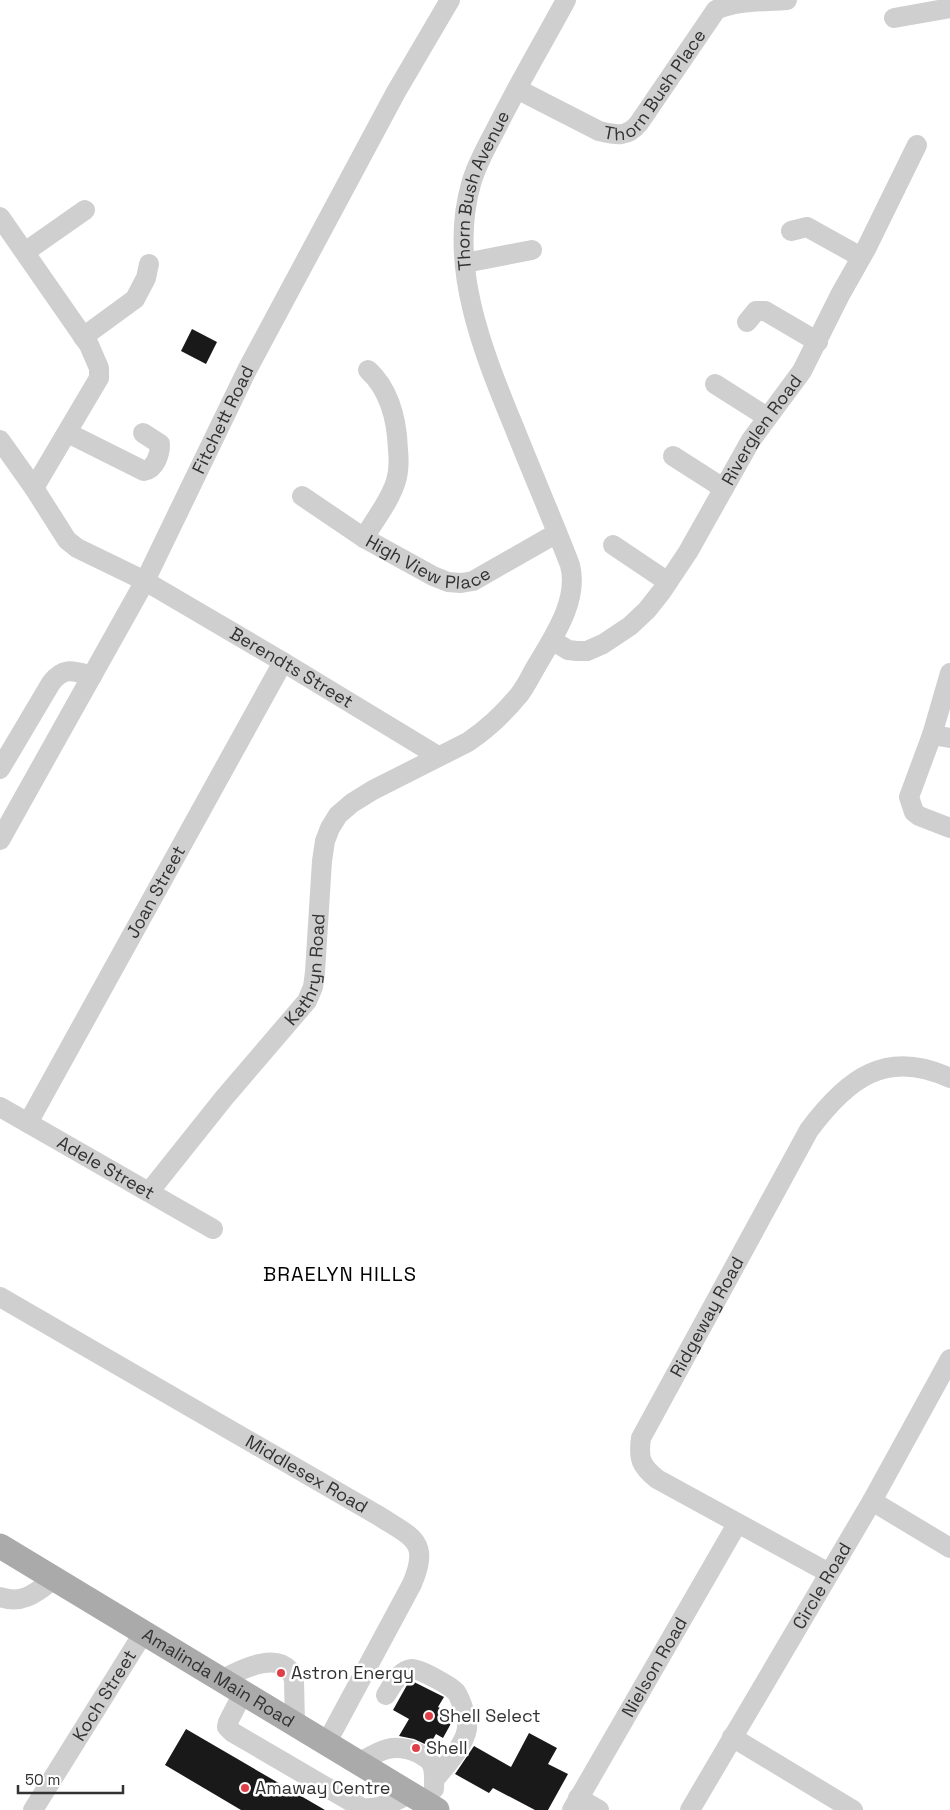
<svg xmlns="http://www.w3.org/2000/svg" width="950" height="1810" viewBox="0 0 950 1810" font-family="'Space Grotesk',sans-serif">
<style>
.building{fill:#191919}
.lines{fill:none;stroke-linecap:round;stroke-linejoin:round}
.minor{stroke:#cfcfcf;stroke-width:20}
.major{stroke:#aaa;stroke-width:25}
.poi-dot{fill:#df3f48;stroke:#fff;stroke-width:2}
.labels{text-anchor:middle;stroke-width:5;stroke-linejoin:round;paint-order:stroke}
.street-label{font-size:18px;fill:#323232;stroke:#fff}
.poi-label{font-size:18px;fill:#323232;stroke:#fff;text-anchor:start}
.quarter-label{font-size:20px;letter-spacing:1px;fill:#000;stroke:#fff}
</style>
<rect width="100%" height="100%" fill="#fff"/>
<g class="building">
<polygon points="192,329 217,342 206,364 181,351"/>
<polygon points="412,1681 444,1697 438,1707 453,1715 454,1718 443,1738 436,1734 429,1746 414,1739 399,1736 409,1719 393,1710 407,1685"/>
<polygon points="186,1729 325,1810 241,1810 165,1765"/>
<polygon points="529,1733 557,1748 548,1764 568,1774 548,1810 535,1810 493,1788 489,1793 455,1774 474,1746 511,1767"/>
</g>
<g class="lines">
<g class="minor">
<polyline points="894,18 950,8"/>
<path id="s1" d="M517,89L599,131C616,135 627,138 639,123L716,10C736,0 764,2 787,0"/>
<polyline points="0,217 89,345 99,368 99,378 34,488"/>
<polyline points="791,231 807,227 861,257"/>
<polyline points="25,252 85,210"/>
<polyline points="465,263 532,250"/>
<polyline points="747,322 756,311 765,311 818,342"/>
<polyline points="83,337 135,299 146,278 149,264"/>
<polyline points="715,384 767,417"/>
<path d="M68,433L144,471C155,469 160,455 160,444L143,433"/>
<path id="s2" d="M0,440L34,488L67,540L77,548L145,581L283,662L438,756"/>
<polyline points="673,456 723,488"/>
<path id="s3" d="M302,496L364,538L433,576L448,582L461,583L473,581L557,533"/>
<path d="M364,538C375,519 390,501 396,481C399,471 399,460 398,450C397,421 391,391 368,370"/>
<polyline points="613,545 668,582"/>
<path id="s4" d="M552,640L568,650L577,651H587L603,644L630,626L647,610L662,591L688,552L751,440L802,371L840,295L866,249L917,145"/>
<polyline points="950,673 932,735 909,797 914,812 919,816 950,828"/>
<polyline points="932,735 950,738"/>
<path d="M0,769L51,683C64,666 74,671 92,676"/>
<path id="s5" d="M0,840L145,581L247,370L396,92L450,0"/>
<path id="s6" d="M0,1107L213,1229"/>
<path id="s7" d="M28,1123L283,662"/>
<path id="s8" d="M149,1192L224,1098L307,1001L313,987L315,972L322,861L325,841L330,828L338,815L352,803L373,790L468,742C487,729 505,712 519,695C526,686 531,675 537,665C554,636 579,600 570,565C553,521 534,477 516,432C485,356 447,268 471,184C477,162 489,143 499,123C520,81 544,41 566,0"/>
<path id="s9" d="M0,1297L379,1516C413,1538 430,1541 412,1584L327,1742"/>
<polyline points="872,1501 950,1548"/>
<path id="s10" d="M829,1573L657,1479C641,1466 638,1459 641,1438L809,1130C847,1079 886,1048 950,1078"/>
<path d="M0,1597C23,1605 37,1592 54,1579"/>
<path d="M222,1680C241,1669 285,1647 294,1680L295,1724"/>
<path d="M243,1693L228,1722L227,1727L232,1732L362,1808C379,1810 396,1801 410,1794"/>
<path d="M386,1695C392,1686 399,1670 412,1669C420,1669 451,1686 456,1692C461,1699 468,1721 467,1729C464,1746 445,1767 434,1780"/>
<polyline points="732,1737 853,1810"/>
<path d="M359,1763C380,1750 394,1742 418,1753C423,1756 430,1759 432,1765C435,1772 434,1781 434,1789"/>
<polyline points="578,1798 599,1810"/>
<path id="s11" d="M33,1810L144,1632"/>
<path id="s12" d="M572,1810L737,1524"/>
<path id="s13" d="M690,1810L872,1501L950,1359"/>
</g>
<path class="major" id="s14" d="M0,1546L437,1810"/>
</g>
<g class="poi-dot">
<circle cx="281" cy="1673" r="5"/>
<circle cx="429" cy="1716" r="5"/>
<circle cx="416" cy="1748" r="5"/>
<circle cx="245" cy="1788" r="5"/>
</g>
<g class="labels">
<g class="street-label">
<text dy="6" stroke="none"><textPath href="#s1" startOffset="172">Thorn Bush Place</textPath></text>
<text dy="6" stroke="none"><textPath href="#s8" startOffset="1198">Thorn Bush Avenue</textPath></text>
<text dy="6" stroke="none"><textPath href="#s5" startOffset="476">Fitchett Road</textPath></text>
<text dy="6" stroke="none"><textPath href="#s4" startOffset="325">Riverglen Road</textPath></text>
<text dy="6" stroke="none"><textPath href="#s3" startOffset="146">High View Place</textPath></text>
<text dy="6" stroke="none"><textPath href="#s2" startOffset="379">Berendts Street</textPath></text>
<text dy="6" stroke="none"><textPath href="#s7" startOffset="264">Joan Street</textPath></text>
<text dy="6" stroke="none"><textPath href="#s8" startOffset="278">Kathryn Road</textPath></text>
<text dy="6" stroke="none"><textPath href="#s6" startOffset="122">Adele Street</textPath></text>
<text dy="6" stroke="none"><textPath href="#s10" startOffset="381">Ridgeway Road</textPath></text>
<text dy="6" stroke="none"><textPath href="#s9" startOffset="354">Middlesex Road</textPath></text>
<text dy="6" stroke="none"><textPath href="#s13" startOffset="260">Circle Road</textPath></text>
<text dy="6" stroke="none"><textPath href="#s12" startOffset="165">Nielson Road</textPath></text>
<text dy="6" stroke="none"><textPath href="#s14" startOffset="255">Amalinda Main Road</textPath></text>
<text dy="6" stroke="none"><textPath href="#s11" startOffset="135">Koch Street</textPath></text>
</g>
<g class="poi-label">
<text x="291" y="1679">Astron Energy</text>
<text x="439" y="1722">Shell Select</text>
<text x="426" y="1754">Shell</text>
<text x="255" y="1794">Amaway Centre</text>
</g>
<g class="quarter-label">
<text x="340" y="1281">BRAELYN HILLS</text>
</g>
</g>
<path d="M18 1785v8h105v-8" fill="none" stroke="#323232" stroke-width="2.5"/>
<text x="25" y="1785" font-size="15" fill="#323232" stroke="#ffffff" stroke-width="4" paint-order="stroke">50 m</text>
</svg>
